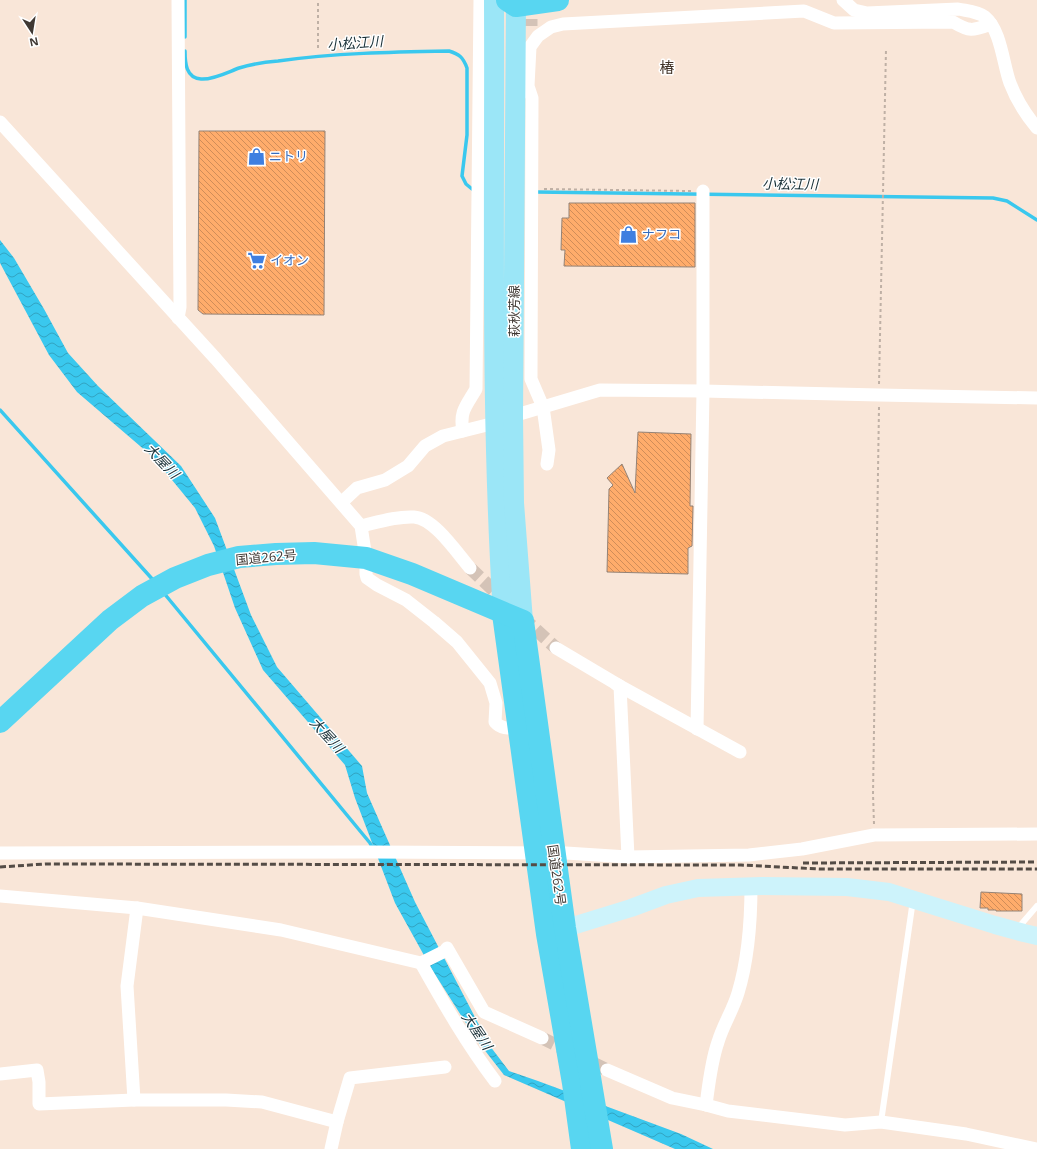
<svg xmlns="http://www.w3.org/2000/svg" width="1037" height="1149" viewBox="0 0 1037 1149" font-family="'Open Sans','Noto Sans JP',sans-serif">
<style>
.water{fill:url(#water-waves)}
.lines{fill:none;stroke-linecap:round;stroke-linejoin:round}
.stream{stroke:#3ac8ee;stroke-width:3.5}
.building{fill:url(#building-back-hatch);stroke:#948377}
.street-tunnel{stroke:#d4c3b7;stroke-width:13;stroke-dasharray:13 6;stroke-linecap:butt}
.path{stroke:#bfb0a5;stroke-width:2;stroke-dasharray:3 3;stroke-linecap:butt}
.lane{stroke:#fff;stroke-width:6}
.street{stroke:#fff;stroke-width:13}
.secondary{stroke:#cdf3fb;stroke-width:18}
.primary{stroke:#9be6f7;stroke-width:20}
.highway{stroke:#58d6f1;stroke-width:22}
.rail{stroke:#544c46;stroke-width:3;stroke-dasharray:6 3;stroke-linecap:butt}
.labels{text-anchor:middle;stroke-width:3;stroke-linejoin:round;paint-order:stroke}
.shop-label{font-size:13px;fill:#366cbe;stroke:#fff;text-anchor:start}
.street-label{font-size:13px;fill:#3f3833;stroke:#fff}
.water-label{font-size:14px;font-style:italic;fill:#182f36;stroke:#fff}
.quarter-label{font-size:15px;fill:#413328;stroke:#fff}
</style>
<defs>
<pattern id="water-waves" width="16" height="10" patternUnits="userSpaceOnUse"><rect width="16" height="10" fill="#3ac8ee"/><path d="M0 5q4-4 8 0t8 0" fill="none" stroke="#32a3c1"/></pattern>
<pattern id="building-back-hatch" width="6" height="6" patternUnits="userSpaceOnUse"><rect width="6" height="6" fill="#ffac6b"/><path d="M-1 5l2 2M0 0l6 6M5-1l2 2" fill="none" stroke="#d08d59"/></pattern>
</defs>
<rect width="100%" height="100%" fill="#f9e6d8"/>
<polygon class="water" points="0,240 14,258 44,309 68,353 98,386 181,466 215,518 251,615 277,667 362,766 367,793 415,902 490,1046 509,1071 538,1081 681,1134 713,1149 675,1149 504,1075 476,1039 431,968 395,903 355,798 345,765 263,670 235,608 214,546 195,508 154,458 77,392 49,355 0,263"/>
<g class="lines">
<g class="stream">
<polyline points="185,37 185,0"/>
<path d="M185,51C185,63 186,78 201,79C213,80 228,72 239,68C252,64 266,62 278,61C335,53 392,52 449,51C459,54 463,57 467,68V135L462,176L466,184L472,189"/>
<polyline points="536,192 993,198 1007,201 1037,220"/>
<polyline points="0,410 154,581"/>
<polyline points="163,592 370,843 373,849"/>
</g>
</g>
<g class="building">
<polygon points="199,131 325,131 324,315 203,314 198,310"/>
<polygon points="569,203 695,203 695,267 564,266 565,250 561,250 562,218 569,218"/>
<polygon points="638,432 691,434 690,506 693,506 692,546 688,548 688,574 607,572 609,489 613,485 607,478 622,464 635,493"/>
<polygon points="981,892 1022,894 1022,911 996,911 996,910 988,910 988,908 980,908"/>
</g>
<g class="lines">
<g class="street-tunnel">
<polyline points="531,0 531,26"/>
<polyline points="470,568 504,600"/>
<polyline points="522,617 556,648"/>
<polyline points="542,1038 607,1070"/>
</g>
<g class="path">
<polyline points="318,48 318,0"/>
<polyline points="544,189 691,191"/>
<polyline points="879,384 886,49"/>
<polyline points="874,824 873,794 879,407"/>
</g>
<g class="lane">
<polyline points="1018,928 1037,906"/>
<polyline points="881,1122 913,900"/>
</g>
<g class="street">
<polyline points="178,0 180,307 178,318"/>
<path d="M843,0L854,10L867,13L958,9C967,11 977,11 985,17C1001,30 1003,64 1010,83C1016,99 1026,115 1037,128"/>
<path d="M0,122L216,359L361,526L366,558V574L367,578L377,585L406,600L434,622L457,642L490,683L496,703L495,722C502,730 509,728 518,727"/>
<path d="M463,431C459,411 467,405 476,389L480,0"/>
<path d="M547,464L549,450L543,407L531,379L532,98L528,86L530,47L538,36L551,27L563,24L804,11L834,23L953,22C970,32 972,31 991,24"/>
<polyline points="342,502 357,488 385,480 408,466 425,446 443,436 495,423 513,416 600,390 703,391 879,395 1037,398"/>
<path d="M361,526C378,522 397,516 414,517C434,518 457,553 470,568"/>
<polyline points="556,648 620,686 628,857"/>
<polyline points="616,684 740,752"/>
<polyline points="697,729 703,391 703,191"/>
<polyline points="0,853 371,852 566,853 628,857 749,855 802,849 874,835 1037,834"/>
<polyline points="0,896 137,908 281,930 421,963 445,951 447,948 484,1012 542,1038"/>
<path d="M421,963C444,1004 467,1044 495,1081"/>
<polyline points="607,1070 672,1098 706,1105 728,1111 845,1125 881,1122 966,1134 1036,1149"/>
<polyline points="0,1074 37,1070 39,1082 39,1104 134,1100 226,1100 262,1102 337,1122"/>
<polyline points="134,1100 127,986 137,908"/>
<path d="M706,1105C709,1083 711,1062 718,1042C723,1025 733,1010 738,993C748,960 751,921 751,886"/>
<polyline points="331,1149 337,1122 350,1078 445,1067"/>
</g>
<polyline class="secondary" points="553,932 631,908 666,895 698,888 762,886 847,887 889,892 995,925 1024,933 1037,936"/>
<g class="primary">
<path d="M494,0C495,205 490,409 503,614"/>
<polyline points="516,0 513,416 514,503 523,621"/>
</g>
<g class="highway">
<polyline points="507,0 516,6 558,0"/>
<polyline points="503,614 547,934 573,1083 582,1149"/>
<polyline points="0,722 110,620 142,596 175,578 208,565 239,557 276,554 314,553 366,558 412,574 523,621 565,928 602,1149"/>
</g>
<g class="rail">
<polyline points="803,863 1037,862"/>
<polyline points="0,867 45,864 741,865 819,869 1037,869"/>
</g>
</g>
<defs>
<symbol id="shop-bare" viewBox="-9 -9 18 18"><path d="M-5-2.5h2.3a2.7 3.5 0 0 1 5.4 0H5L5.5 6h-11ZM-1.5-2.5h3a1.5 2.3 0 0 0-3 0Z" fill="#3f7fe0" stroke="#fff" stroke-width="2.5" paint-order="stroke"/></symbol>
<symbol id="supermarket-bare" viewBox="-9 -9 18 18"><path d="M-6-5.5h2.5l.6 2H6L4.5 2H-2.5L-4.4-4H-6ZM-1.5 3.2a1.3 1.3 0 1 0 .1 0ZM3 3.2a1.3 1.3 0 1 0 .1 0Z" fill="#3f7fe0" stroke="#fff" stroke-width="2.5" paint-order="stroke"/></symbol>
</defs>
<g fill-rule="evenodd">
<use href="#shop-bare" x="244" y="144" width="25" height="25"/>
<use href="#shop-bare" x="616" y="222" width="25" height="25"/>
<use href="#supermarket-bare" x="244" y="248" width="25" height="25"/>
</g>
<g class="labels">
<g class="shop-label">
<text x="269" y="161">ニトリ</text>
<text x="642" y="239">ナフコ</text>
<text x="270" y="265">イオン</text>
</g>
<g class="street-label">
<text transform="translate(514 311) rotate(-90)" y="5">萩秋芳線</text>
<text transform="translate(266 557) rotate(-5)" y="5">国道262号</text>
<text transform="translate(557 875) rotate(82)" y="5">国道262号</text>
</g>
<g class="water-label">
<text transform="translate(355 43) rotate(-4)" y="5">小松江川</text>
<text transform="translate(790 184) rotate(1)" y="5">小松江川</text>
<text transform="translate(162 461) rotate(46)" y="5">大屋川</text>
<text transform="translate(327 735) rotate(47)" y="5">大屋川</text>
<text transform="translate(477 1031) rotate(56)" y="5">大屋川</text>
</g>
<g class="quarter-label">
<text x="667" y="73">椿</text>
</g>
</g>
<g transform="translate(32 32) rotate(168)" stroke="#ffffff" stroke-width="3" paint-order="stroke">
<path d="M0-3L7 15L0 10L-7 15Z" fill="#3f3833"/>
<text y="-6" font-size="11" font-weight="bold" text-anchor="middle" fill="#3f3833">N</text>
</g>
</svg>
